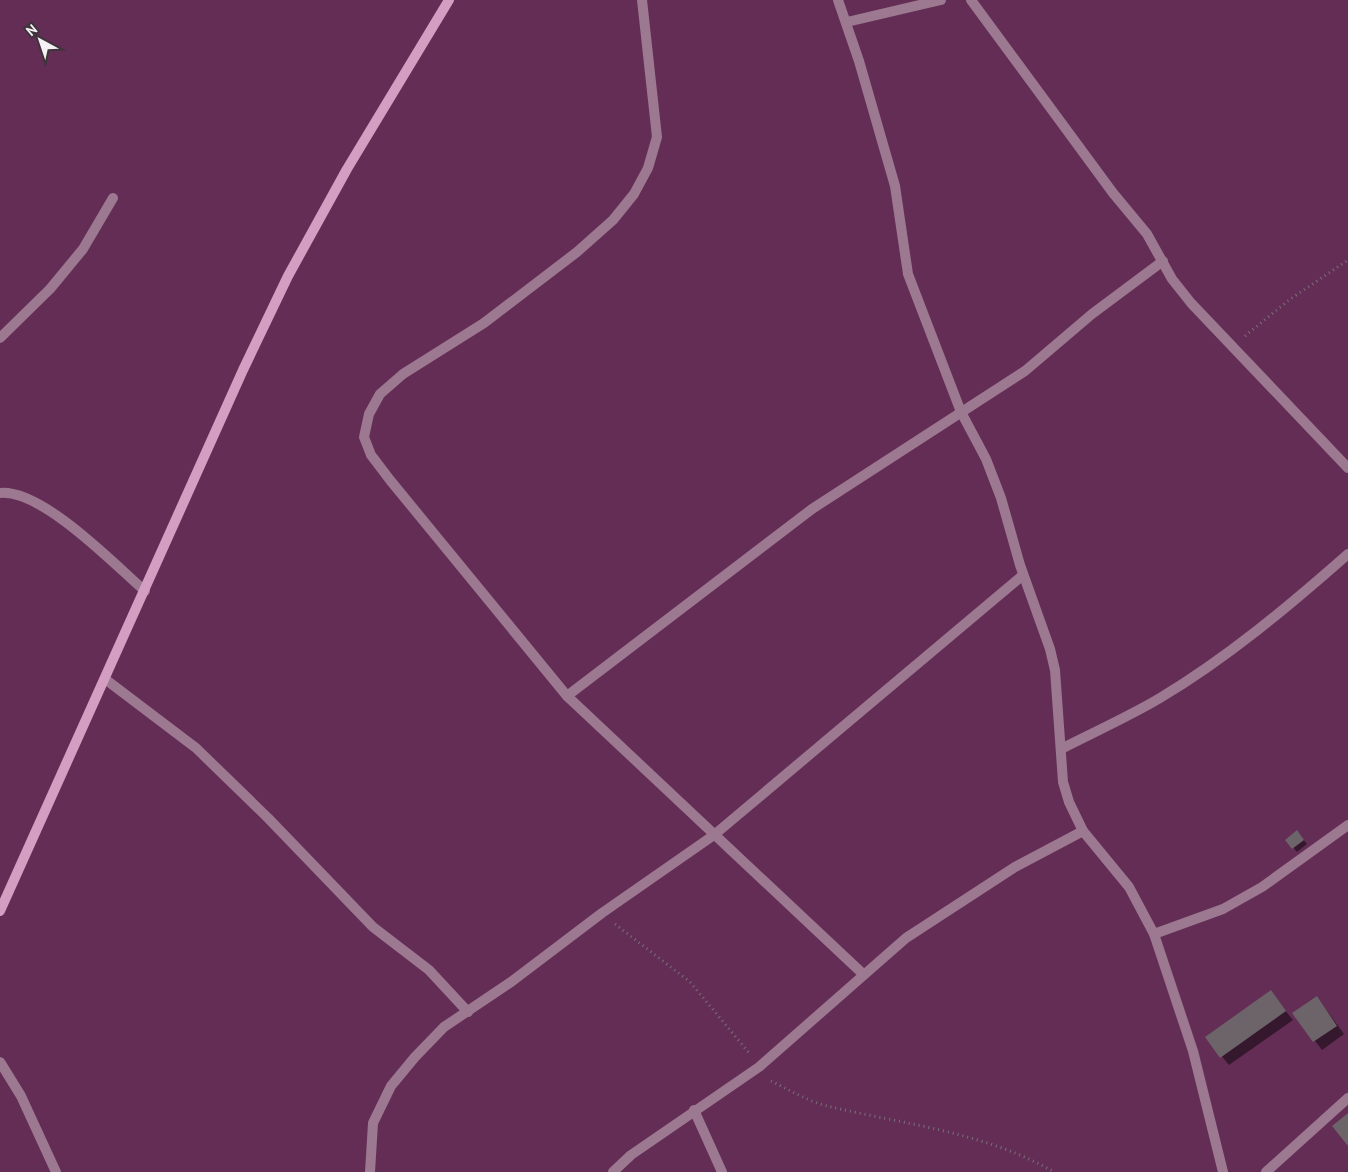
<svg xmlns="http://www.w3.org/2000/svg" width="1348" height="1172" viewBox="0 0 1348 1172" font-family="'PT Sans',sans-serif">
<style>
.green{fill:#642d55}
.shadow{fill:#0007}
.building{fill:#6c6469}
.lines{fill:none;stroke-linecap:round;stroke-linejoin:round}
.path{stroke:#787176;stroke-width:3;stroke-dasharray:1 4;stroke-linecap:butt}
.street{stroke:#9c7990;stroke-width:10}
.secondary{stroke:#d49dc2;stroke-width:10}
</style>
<rect width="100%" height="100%" fill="#3d353a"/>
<rect class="green" x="0" y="0" width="1348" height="1172"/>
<g class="shadow">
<polygon points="1300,836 1307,844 1297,852 1287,840"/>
<polygon points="1270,992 1293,1020 1229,1065 1206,1037"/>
<polygon points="1317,997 1344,1034 1322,1050 1294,1013"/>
</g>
<g class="building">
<polygon points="1297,830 1304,840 1292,849 1285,840"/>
<polygon points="1271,990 1286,1011 1220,1058 1205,1037"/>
<polygon points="1317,996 1337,1026 1313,1042 1292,1013"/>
<polygon points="1348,1113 1348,1146 1332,1126"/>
</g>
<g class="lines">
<g class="path">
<polyline points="1245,336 1289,300 1348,260"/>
<polyline points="615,924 690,982 750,1054"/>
<path d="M771,1081C788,1089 807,1101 827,1106C903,1124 985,1132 1054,1172"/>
</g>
<g class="street">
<polyline points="642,0 657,137 648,168 634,194 613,220 577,252 484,323 403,374 380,394 369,414 364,437 371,455 390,480 567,696 863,974"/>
<polyline points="838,0 859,61 895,186 908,274 961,412 986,459 1001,498 1020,565 1050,649 1055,670 1063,782 1069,802 1083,831 1129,887 1154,934 1193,1051 1223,1172"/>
<polyline points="971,0 1113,193 1147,234 1172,279 1191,303 1348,468"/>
<polyline points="847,22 941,0"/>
<polyline points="0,338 50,289 83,249 113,198"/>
<path d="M0,493C42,489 114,564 145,591"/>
<polyline points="105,679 196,748 268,818 373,927 429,970 468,1012"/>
<polyline points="567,696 812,509 1025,371 1092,314 1163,261"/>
<path d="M1061,749C1094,732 1128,717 1160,698C1227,658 1289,606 1348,554"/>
<polyline points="1154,934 1223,909 1262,887 1348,825"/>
<polyline points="0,1062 21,1096 56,1172"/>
<polyline points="694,1110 722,1172"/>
<polyline points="370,1172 373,1123 391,1086 415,1057 444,1027 511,982 602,913 714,835 1023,575"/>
<polyline points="613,1172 631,1155 759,1067 906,938 1015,867 1083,831"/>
<polyline points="1266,1172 1348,1098"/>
</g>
<polyline class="secondary" points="0,911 243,370 288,276 347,169 449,0"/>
</g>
<g transform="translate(40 40) rotate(320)" stroke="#3d353a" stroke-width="4" paint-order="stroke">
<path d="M0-4L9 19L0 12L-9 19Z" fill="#f5f0f3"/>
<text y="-8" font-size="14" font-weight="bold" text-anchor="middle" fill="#f5f0f3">N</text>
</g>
</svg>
